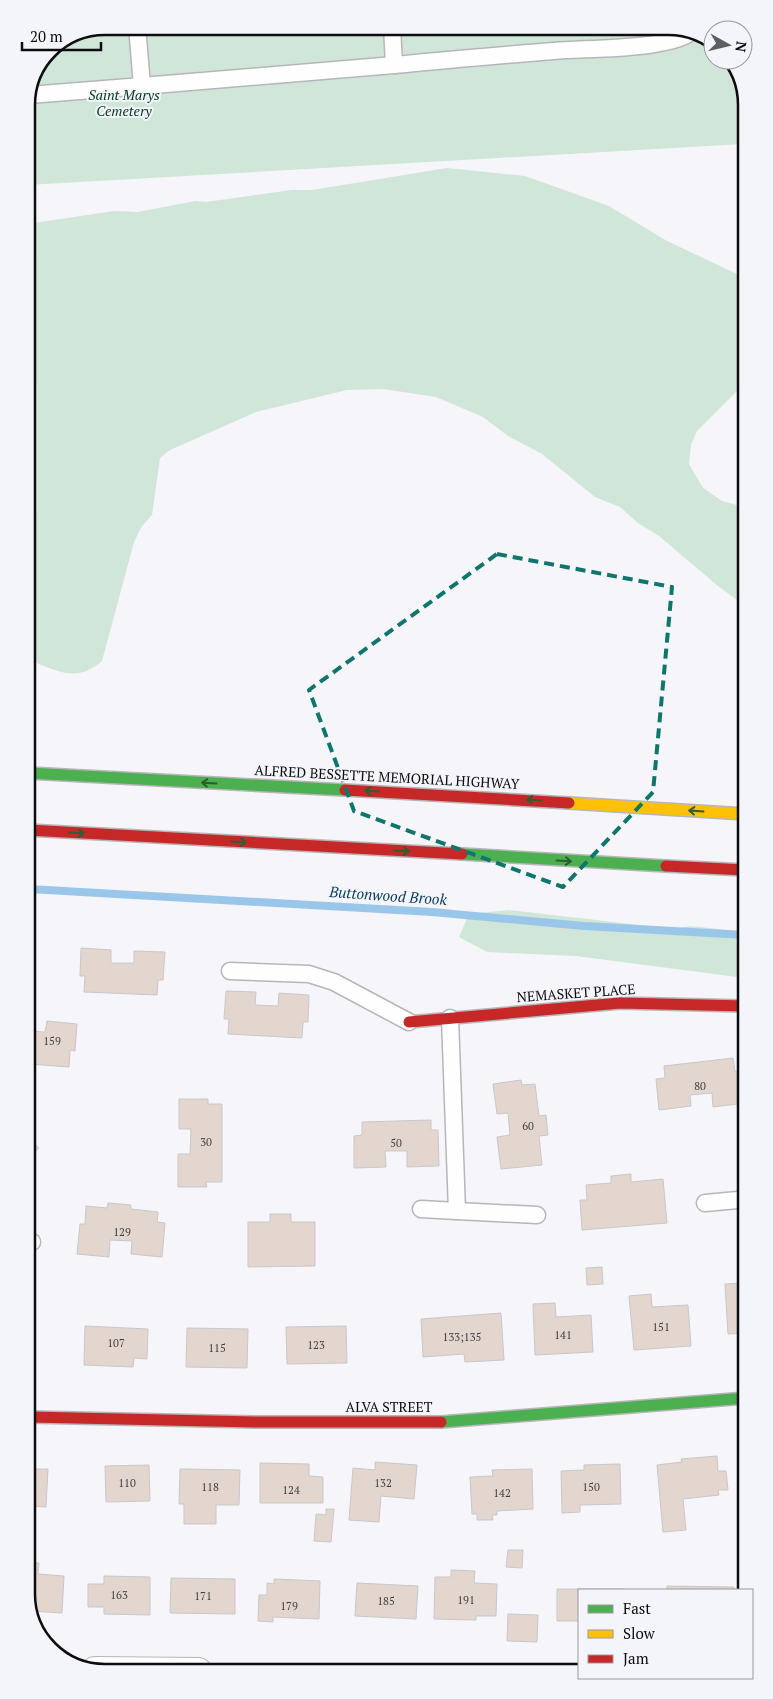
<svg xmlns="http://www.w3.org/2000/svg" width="773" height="1699" viewBox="0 0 773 1699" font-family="'PT Serif',serif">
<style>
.green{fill:#d0e6d8}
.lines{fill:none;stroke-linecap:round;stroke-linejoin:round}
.stream{stroke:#9ac7e9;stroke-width:8}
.building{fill:#e2d6cf;stroke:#c9c8c9}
.lane-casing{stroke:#b6b6ba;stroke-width:19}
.street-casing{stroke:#b6b6ba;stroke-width:30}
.fast-casing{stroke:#b6b6ba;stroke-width:14}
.slow-casing{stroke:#b6b6ba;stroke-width:14}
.jam-casing{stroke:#b6b6ba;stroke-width:14}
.lane{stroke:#fefefe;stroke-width:16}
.street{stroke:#fefefe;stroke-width:28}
.fast{stroke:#4caf50;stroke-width:11}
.slow{stroke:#ffc107;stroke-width:11}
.jam{stroke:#c62828;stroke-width:11}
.oneway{stroke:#2c5e30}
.marked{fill:none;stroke:#0f766e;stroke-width:4;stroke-dasharray:10 6;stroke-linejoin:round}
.labels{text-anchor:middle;stroke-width:4;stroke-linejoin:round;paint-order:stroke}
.number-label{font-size:11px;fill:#423f3f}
.park-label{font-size:14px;font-style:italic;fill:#01381b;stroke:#f4f4fb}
.street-label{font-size:14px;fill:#0d0d0f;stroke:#f4f4fb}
.water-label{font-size:15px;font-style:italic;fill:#063b5a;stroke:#f4f4fb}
.rim{fill:none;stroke:#0d0d0f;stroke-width:2.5}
</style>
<rect width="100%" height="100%" fill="#f5f5fa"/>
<g class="green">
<polygon points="105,26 673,26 713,42 713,60 728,60 742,80 743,144 27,185 26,100 50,49"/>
<path d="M447,168L525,176L609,206L667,241L737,274L743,279V385L697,431L691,445L689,464L703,488L722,501L744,507V605L718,586L659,536L638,523L620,507L595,497L542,454L508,436L483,417L436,397L383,389L347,390L256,412L170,450L160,458L152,515L142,526L134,542L102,661C76,684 56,670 29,660L27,224L114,211L138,212L195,201L206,202L292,190H312Z"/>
<polygon points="509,910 674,929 690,926 737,931 745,930 745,978 576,956 487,952 459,937 469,914"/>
</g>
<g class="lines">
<polyline class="stream" points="29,889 432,912 584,926 745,935"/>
</g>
<g class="building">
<polygon points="81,948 111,950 111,963 134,963 134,951 165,952 163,980 158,980 157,995 84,992 85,976 80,976"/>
<polygon points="226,991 256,992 255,1005 278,1006 279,993 309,995 308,1022 303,1022 302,1038 228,1034 229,1019 224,1019"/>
<polygon points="47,1021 77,1024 75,1051 70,1050 69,1067 29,1064 29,1031 45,1032"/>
<polygon points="733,1058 735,1072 742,1071 745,1103 713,1107 712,1093 690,1095 691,1106 659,1110 656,1079 665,1078 664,1066"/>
<polygon points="521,1080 522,1085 535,1084 539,1116 546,1115 548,1135 539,1136 542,1165 501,1169 497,1137 510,1135 508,1113 497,1114 493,1084"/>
<polygon points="179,1099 208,1099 208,1104 222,1104 222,1182 206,1182 207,1187 178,1187 178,1154 190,1154 191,1129 179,1129"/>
<polygon points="431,1120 431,1130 438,1130 439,1166 407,1167 407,1151 385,1151 386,1167 354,1168 354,1136 362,1135 362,1122"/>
<polygon points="29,1140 39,1148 29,1158"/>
<polygon points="631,1174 631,1182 663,1179 667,1223 582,1230 580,1200 587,1200 586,1185 611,1183 611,1176"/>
<polygon points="108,1203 131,1205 131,1209 158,1212 157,1222 165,1223 162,1257 131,1254 132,1241 110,1240 109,1257 77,1254 80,1224 85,1224 86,1206 107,1208"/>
<polygon points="270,1214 291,1214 291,1222 315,1222 315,1266 248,1267 248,1222 270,1222"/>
<polygon points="602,1267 603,1284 587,1285 586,1268"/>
<polygon points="743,1283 744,1297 746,1297 746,1333 728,1334 725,1284"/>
<polygon points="651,1294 652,1307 688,1305 691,1346 634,1350 629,1296"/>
<polygon points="555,1303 556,1317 591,1315 593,1352 535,1355 533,1304"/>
<polygon points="501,1313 504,1360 465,1362 464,1354 423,1357 421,1319"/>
<polygon points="85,1326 148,1329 147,1359 134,1358 133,1367 84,1365"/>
<polygon points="346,1326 347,1363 287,1364 286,1327"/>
<polygon points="187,1328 248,1329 247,1368 186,1367"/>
<polygon points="717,1456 718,1471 726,1471 728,1490 718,1490 719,1495 683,1499 686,1530 663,1532 657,1465 682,1462 681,1459"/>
<polygon points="375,1462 417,1465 414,1499 381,1496 379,1522 349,1520 353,1468 375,1470"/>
<polygon points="260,1463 309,1464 309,1476 323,1477 323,1503 260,1503"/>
<polygon points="620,1464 621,1504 580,1505 580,1512 562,1513 561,1471 584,1470 584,1465"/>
<polygon points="149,1465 150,1501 106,1502 105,1466"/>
<polygon points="30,1469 48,1469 46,1507 30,1506"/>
<polygon points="180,1469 240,1470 239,1505 216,1505 216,1524 184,1524 184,1504 179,1504"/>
<polygon points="532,1469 533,1509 497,1511 497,1515 492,1515 493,1520 477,1520 477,1514 472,1514 470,1477 493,1476 492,1470"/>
<polygon points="326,1509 334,1509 331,1542 314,1541 316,1514 326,1515"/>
<polygon points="508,1550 523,1550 522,1568 506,1567"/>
<polygon points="30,1562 39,1563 38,1574 64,1576 62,1613 31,1611"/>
<polygon points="451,1570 475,1571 474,1583 497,1584 496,1616 476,1616 476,1620 434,1619 435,1577 451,1577"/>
<polygon points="104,1576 150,1577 150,1615 104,1614 104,1607 88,1607 88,1584 104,1584"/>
<polygon points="171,1578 235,1579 235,1614 170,1613"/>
<polygon points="274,1579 320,1581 319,1619 273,1617 273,1622 258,1621 259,1595 267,1595 267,1583 274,1584"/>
<polygon points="357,1583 418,1586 416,1619 355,1616"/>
<polygon points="667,1586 734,1587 734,1590 667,1590"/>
<polygon points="557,1589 624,1589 624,1590 579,1590 579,1621 557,1621"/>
<polygon points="508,1614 538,1615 537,1642 507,1641"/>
</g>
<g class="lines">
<defs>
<g id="lane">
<polyline points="137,26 142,86 394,65"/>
<path d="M392,26L394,65C448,60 501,55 554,51C588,48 665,50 690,33"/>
<polyline points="29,95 142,86"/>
<polyline points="230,971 309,974 334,982 409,1022"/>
<polyline points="450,1018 457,1211 537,1215"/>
<polyline points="705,1203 738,1200 746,1196"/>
<polyline points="421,1209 457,1211"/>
<polyline points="30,1242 32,1242"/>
</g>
<polyline id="street" points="95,1671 198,1672"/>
<g id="fast">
<polyline points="28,773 345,790"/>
<polyline points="462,854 666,866"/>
<polyline points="441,1422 746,1398"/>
</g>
<polyline id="slow" points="569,803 745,814"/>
<g id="jam">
<polyline points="345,790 569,803"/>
<polyline points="28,830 462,854"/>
<polyline points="666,866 745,870"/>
<polyline points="409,1022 620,1003 745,1006"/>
<polyline points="30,1417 255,1422 441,1422"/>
</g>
</defs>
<use href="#lane" class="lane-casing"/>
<use href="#street" class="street-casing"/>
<use href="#fast" class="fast-casing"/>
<use href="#slow" class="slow-casing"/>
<use href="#jam" class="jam-casing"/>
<use href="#lane" class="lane"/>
<use href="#street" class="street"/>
<use href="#fast" class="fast"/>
<use href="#slow" class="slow"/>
<use href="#jam" class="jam"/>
</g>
<defs><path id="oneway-shaft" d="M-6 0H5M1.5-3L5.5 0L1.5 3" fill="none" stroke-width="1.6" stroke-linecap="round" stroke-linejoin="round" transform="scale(1.25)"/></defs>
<g class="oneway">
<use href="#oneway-shaft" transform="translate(209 783) rotate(-177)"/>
<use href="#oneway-shaft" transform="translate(372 791) rotate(-177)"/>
<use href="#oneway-shaft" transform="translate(534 800) rotate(-176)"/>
<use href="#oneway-shaft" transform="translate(696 811) rotate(-176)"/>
<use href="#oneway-shaft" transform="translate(77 833) rotate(3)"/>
<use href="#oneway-shaft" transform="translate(239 842) rotate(3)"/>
<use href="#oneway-shaft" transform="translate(402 851) rotate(3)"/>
<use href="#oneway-shaft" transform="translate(564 861) rotate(3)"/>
</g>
<path class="marked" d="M497,554L672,587L653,792L563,887L354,811L309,690Z"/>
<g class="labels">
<g class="number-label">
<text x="52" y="1045">159</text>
<text x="700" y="1090">80</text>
<text x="528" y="1130">60</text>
<text x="206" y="1146">30</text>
<text x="396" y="1147">50</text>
<text x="122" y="1236">129</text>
<text x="661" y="1331">151</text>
<text x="563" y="1339">141</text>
<text x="462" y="1341">133;135</text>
<text x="116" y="1347">107</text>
<text x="316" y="1349">123</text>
<text x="217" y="1352">115</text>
<text x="127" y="1487">110</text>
<text x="383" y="1487">132</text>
<text x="210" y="1491">118</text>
<text x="591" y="1491">150</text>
<text x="291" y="1494">124</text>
<text x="502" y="1497">142</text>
<text x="119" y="1599">163</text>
<text x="203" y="1600">171</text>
<text x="466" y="1604">191</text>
<text x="386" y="1605">185</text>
<text x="289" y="1610">179</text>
</g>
<g class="park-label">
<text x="124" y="100">Saint Marys<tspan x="124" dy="16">Cemetery</tspan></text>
</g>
<g class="street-label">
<text transform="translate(387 777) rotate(3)" y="5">ALFRED BESSETTE MEMORIAL HIGHWAY</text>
<text transform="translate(576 993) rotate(-4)" y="5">NEMASKET PLACE</text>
<text x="389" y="1412">ALVA STREET</text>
</g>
<g class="water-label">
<text transform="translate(388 896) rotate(4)" y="5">Buttonwood Brook</text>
</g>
</g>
<path d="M0 0H773V1699H0ZM105 35H668A70 70 0 0 1 738 105V1594A70 70 0 0 1 668 1664H105A70 70 0 0 1 35 1594V105A70 70 0 0 1 105 35Z" fill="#f4f4fb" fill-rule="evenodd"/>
<path class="rim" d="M105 35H668A70 70 0 0 1 738 105V1594A70 70 0 0 1 668 1664H105A70 70 0 0 1 35 1594V105A70 70 0 0 1 105 35Z"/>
<rect x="578" y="1589" width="175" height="90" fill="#f4f4fb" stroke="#98989d"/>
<rect x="588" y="1605" width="25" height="8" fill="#4caf50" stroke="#98989d"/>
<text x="623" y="1614" font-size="15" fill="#0d0d0f">Fast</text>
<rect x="588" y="1630" width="25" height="8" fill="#ffc107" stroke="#98989d"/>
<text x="623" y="1639" font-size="15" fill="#0d0d0f">Slow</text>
<rect x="588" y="1655" width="25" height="8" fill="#c62828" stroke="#98989d"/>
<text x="623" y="1664" font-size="15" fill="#0d0d0f">Jam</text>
<g transform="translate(728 45) rotate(98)"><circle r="24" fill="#f4f4fb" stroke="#98989d"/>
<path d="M0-4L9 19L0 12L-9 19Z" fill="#5e5e61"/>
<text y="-8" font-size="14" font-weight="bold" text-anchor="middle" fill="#0d0d0f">N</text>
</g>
<path d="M22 42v8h79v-8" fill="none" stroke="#0d0d0f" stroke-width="2.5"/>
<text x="30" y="42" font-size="15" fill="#0d0d0f" stroke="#f4f4fb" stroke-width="4" paint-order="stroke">20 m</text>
</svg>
